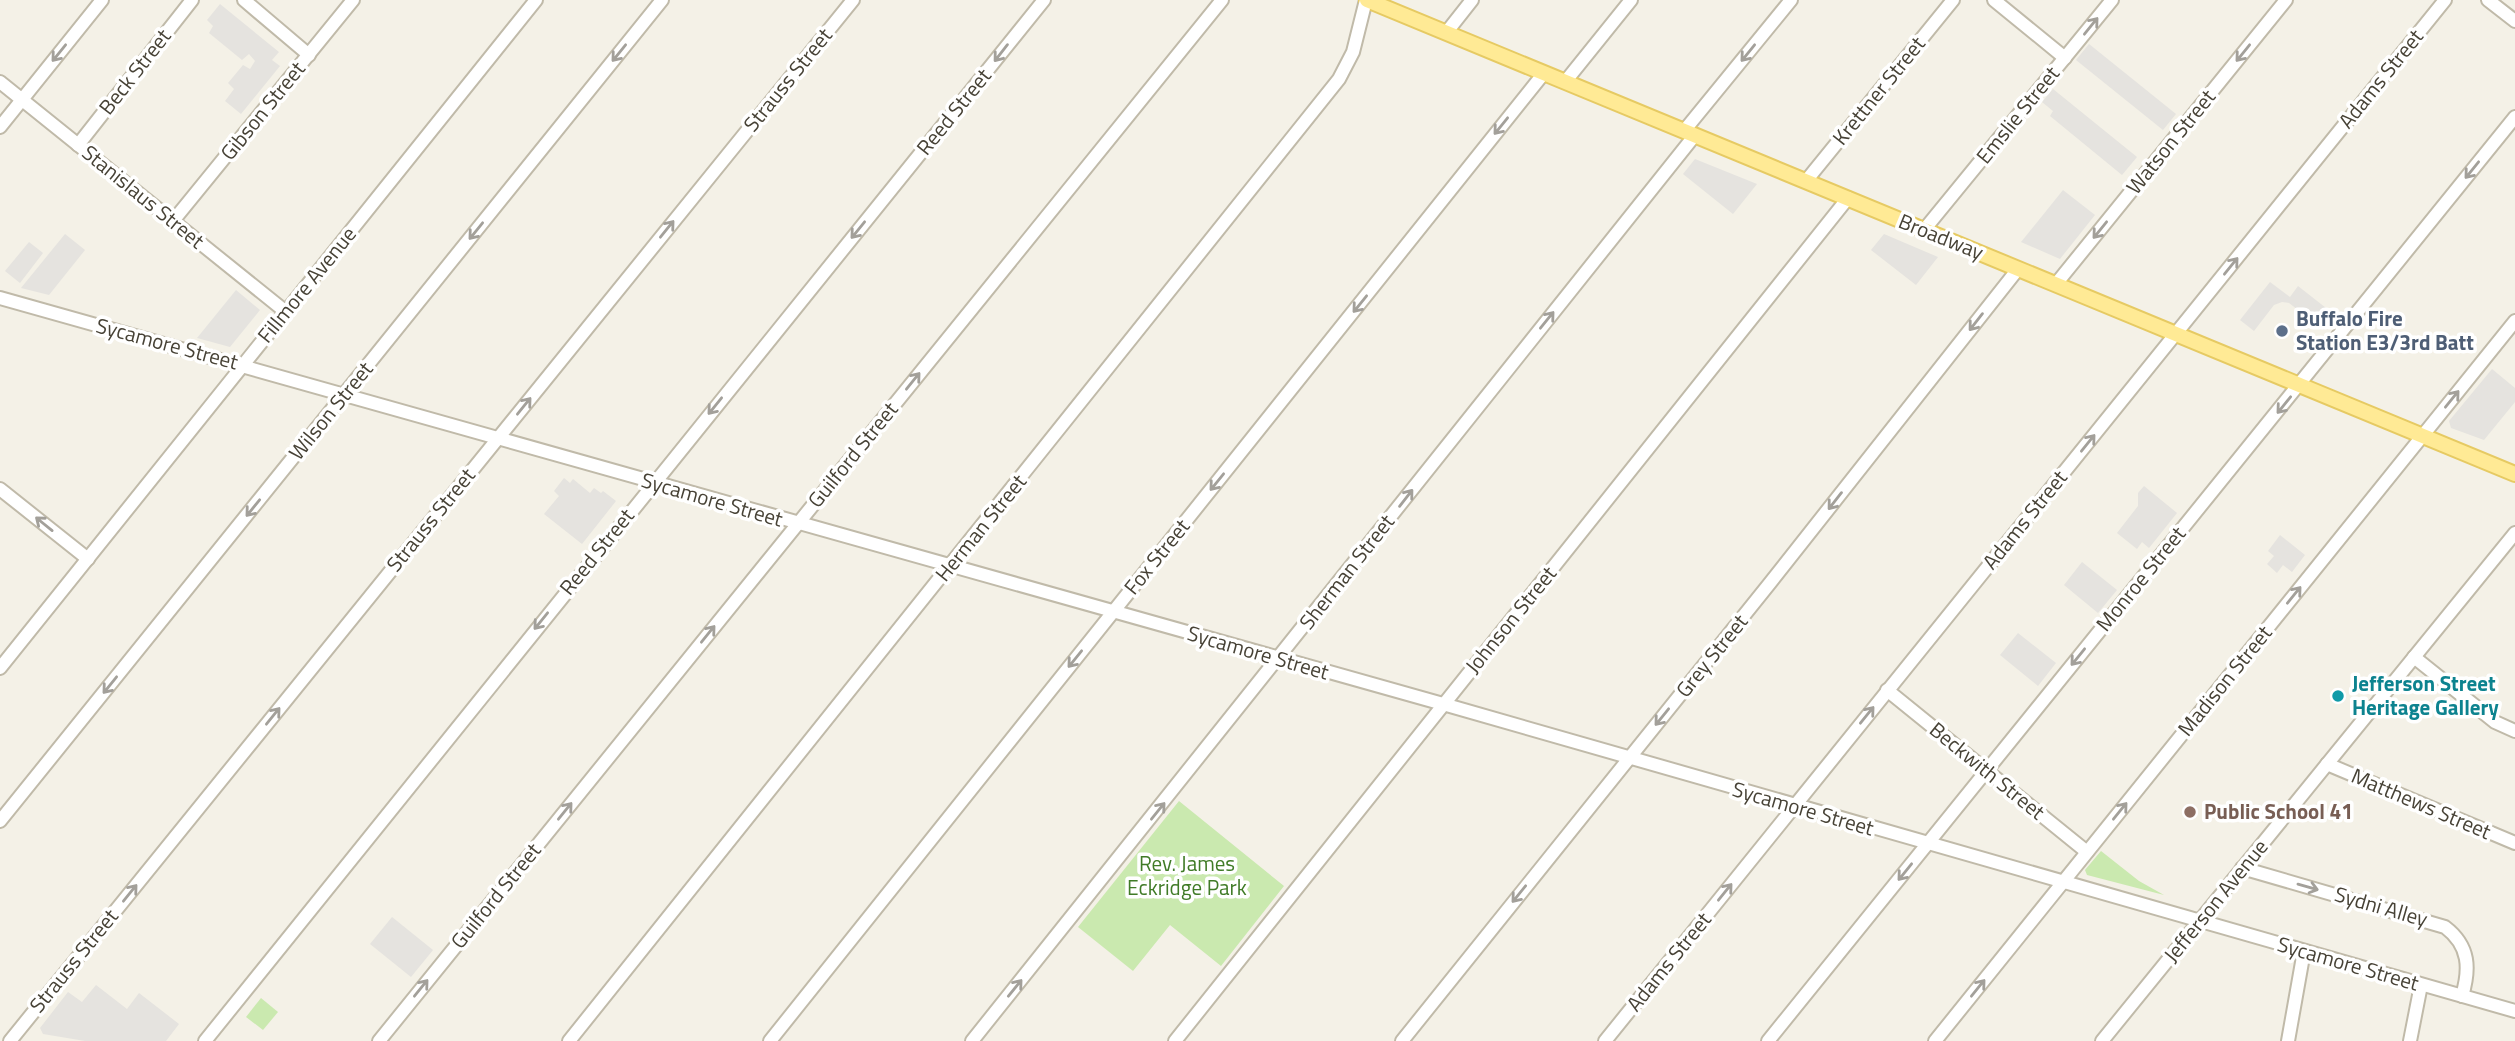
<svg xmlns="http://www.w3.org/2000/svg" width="2515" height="1041" viewBox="0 0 2515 1041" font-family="'Titillium Web',sans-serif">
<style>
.green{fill:#cae9af}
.parking{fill:#e5e3df}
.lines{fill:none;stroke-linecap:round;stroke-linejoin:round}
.minor-casing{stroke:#c0baa9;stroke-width:16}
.major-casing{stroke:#e6ca63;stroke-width:18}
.minor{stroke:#fff;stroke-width:12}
.major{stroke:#ffea95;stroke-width:14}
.oneway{stroke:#a3a09a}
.service-dot{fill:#5c6f8a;stroke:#fff;stroke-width:2.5}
.culture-dot{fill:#0f9aa8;stroke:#fff;stroke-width:2.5}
.education-dot{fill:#8d6e63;stroke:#fff;stroke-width:2.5}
.labels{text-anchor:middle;stroke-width:7;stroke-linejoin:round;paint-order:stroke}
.street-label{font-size:21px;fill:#474236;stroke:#fff}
.service-label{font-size:21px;font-weight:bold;fill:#4e5e75;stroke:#fff;text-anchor:start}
.culture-label{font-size:21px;font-weight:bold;fill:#0d838f;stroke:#fff;text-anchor:start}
.education-label{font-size:21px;font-weight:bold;fill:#785e54;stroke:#fff;text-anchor:start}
.park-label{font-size:21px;fill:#407b27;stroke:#fff}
</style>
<rect width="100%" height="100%" fill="#f4f1e7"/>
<g class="green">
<polygon points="1179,801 1284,886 1221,966 1170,925 1133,971 1078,927"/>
<polygon points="2101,851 2139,881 2164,895 2087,875 2085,870"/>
<polygon points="261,998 278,1012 263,1030 246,1017"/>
</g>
<g class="parking">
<polygon points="220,4 279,52 272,60 280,66 241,114 225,101 234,89 228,83 243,65 250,69 255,61 249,54 242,60 209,33 213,26 207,20"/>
<polygon points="2089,44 2176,114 2163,130 2076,60"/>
<polygon points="2053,89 2137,157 2122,175 2050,116 2053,111 2042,102"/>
<polygon points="1695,159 1757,184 1733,214 1683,174"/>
<polygon points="2063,190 2095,215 2060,259 2021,242"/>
<polygon points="65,234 85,250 49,295 21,288"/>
<polygon points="1884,234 1938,257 1916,285 1871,250"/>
<polygon points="29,242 43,253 20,283 5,271"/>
<polygon points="2270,282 2290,297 2298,286 2335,315 2324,330 2289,303 2282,302 2274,305 2254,331 2240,320"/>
<polygon points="236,290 260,310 230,347 197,338"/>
<polygon points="2492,369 2515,388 2515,402 2484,440 2451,428 2449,421"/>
<polygon points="564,478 570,483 573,479 590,493 594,488 601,493 603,491 616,501 582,544 544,514 559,496 554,491"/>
<polygon points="2144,486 2177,513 2149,548 2142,542 2137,549 2117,533 2138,506 2138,493"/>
<polygon points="2280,535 2305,555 2292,572 2283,565 2277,573 2267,564 2274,556 2268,551"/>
<polygon points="2082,562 2117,590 2098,613 2064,585"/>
<polygon points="2018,633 2056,663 2038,686 2000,655"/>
<polygon points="392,917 433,950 411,977 370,944"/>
<polygon points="96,985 127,1009 139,993 179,1024 166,1041 85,1041 43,1034 40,1028 68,992 82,1002"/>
</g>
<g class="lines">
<defs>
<g id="minor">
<polyline points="244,0 309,55"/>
<polyline points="1994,0 2065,58"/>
<polyline points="2488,0 2515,21"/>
<polyline points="1446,33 1472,0"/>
<polyline points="0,82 286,312"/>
<polyline points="1565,82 1631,0"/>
<polyline points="0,127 102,0"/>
<polyline points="1684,131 1791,0"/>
<polyline points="78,145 192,0"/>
<polyline points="1806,181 1953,0"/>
<polyline points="173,221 353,0"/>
<polyline points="1924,230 2112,0"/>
<polyline points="2056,284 2286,0"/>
<polyline points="0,298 1443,704 2515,1011"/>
<polyline points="0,489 88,559"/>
<polyline points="2414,657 2495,722 2515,731"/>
<polyline points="0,668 536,0"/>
<polyline points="1887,690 2087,852"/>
<polyline points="2327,764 2515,843"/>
<polyline points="0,821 662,0"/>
<path d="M2242,868L2445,927C2470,946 2470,969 2462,996"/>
<polyline points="10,1041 853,0"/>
<polyline points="205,1041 1044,0"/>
<polyline points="379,1041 1222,0"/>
<polyline points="569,1041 1339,79 1353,52 1366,0"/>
<polyline points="770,1041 1544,73"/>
<polyline points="972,1041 1695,135"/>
<polyline points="1175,1041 1848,198"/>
<polyline points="1402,1041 1770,583 2018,269"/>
<polyline points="1605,1041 2445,0"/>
<polyline points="1768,1041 2515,117"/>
<polyline points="1935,1041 2515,321"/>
<polyline points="2102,1041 2515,533"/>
<polyline points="2288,1041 2304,951"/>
<polyline points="2410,1041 2421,985"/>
</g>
<polyline id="major" points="1367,0 2515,474"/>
</defs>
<use href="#minor" class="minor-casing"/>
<use href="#major" class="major-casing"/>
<use href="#minor" class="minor"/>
<use href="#major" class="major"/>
</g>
<defs><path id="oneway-shaft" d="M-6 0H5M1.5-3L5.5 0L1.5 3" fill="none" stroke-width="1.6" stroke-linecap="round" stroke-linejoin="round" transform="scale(1.75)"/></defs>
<g class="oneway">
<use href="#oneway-shaft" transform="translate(2091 26) rotate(-51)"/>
<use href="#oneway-shaft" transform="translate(59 53) rotate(129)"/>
<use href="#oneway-shaft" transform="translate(619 53) rotate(129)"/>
<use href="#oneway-shaft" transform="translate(1001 53) rotate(128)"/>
<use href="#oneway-shaft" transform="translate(1748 53) rotate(129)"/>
<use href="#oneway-shaft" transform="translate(2243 53) rotate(129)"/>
<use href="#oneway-shaft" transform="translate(1501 126) rotate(129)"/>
<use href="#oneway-shaft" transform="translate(2472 170) rotate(129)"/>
<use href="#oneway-shaft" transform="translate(667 229) rotate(-51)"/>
<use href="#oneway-shaft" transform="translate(858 230) rotate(129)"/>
<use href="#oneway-shaft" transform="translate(2100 230) rotate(129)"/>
<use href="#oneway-shaft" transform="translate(476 231) rotate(129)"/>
<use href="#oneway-shaft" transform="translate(2231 266) rotate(-51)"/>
<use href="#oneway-shaft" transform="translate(1360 304) rotate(129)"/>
<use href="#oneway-shaft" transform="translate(1547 320) rotate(-51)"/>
<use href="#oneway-shaft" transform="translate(1976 322) rotate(128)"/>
<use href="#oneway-shaft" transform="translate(913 381) rotate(-51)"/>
<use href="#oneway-shaft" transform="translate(2452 399) rotate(-51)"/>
<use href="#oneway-shaft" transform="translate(2284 405) rotate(129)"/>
<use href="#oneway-shaft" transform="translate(524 406) rotate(-51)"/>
<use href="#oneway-shaft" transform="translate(715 406) rotate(129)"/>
<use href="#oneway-shaft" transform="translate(2088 443) rotate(-51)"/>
<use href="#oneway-shaft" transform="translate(1217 482) rotate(129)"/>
<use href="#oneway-shaft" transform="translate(1406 498) rotate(-52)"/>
<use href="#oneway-shaft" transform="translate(1835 501) rotate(128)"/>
<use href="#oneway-shaft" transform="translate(253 508) rotate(129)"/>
<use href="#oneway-shaft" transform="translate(44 524) rotate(-141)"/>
<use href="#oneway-shaft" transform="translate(2294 595) rotate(-51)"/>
<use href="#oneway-shaft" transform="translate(541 621) rotate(129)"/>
<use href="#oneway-shaft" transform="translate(708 634) rotate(-51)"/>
<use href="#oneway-shaft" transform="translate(2078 657) rotate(129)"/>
<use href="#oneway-shaft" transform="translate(1075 659) rotate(129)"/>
<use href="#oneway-shaft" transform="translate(110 685) rotate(129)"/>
<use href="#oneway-shaft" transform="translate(1867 715) rotate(-51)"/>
<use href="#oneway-shaft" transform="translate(273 716) rotate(-51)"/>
<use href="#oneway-shaft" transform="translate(1662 717) rotate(129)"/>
<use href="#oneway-shaft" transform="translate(565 811) rotate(-51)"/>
<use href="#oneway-shaft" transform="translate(1158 811) rotate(-51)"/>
<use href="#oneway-shaft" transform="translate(2120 811) rotate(-51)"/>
<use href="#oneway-shaft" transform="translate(1905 872) rotate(129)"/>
<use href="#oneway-shaft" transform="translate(2308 887) rotate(16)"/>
<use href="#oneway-shaft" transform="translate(1725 892) rotate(-51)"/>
<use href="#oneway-shaft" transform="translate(130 893) rotate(-51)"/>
<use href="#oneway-shaft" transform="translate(1519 894) rotate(129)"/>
<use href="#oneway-shaft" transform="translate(421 988) rotate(-51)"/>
<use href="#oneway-shaft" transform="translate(1015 988) rotate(-51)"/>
<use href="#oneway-shaft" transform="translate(1978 988) rotate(-51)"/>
</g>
<circle class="service-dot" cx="2282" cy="331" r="7"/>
<circle class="culture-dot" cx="2338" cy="696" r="7"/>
<circle class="education-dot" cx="2190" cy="812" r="7"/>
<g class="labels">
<g class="street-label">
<text transform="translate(135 72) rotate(-52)" y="7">Beck Street</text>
<text transform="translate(2381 79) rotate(-51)" y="7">Adams Street</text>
<text transform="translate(788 80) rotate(-51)" y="7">Strauss Street</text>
<text transform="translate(1879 91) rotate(-51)" y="7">Krettner Street</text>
<text transform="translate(263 111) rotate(-51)" y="7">Gibson Street</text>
<text transform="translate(954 112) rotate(-51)" y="7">Reed Street</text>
<text transform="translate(2018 115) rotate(-51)" y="7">Emslie Street</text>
<text transform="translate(2171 142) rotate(-51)" y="7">Watson Street</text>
<text transform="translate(143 197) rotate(39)" y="7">Stanislaus Street</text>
<text transform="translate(1941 237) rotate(22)" y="7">Broadway</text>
<text transform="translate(307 285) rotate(-51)" y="7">Fillmore Avenue</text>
<text transform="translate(167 344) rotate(15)" y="7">Sycamore Street</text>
<text transform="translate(331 411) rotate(-51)" y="7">Wilson Street</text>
<text transform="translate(853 455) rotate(-51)" y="7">Guilford Street</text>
<text transform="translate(712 500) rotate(16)" y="7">Sycamore Street</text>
<text transform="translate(431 520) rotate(-51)" y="7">Strauss Street</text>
<text transform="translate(2025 520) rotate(-51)" y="7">Adams Street</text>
<text transform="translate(981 528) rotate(-51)" y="7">Herman Street</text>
<text transform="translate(597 552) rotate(-51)" y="7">Reed Street</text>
<text transform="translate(1157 557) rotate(-51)" y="7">Fox Street</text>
<text transform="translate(1347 572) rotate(-52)" y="7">Sherman Street</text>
<text transform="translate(2141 579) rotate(-51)" y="7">Monroe Street</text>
<text transform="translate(1511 620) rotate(-51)" y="7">Johnson Street</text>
<text transform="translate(1258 653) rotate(16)" y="7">Sycamore Street</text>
<text transform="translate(1712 656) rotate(-51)" y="7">Grey Street</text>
<text transform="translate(2225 681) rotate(-51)" y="7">Madison Street</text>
<text transform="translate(1987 771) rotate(39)" y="7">Beckwith Street</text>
<text transform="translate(2421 804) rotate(23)" y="7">Matthews Street</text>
<text transform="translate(1803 809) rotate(16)" y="7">Sycamore Street</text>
<text transform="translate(496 896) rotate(-51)" y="7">Guilford Street</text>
<text transform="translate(2216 901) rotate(-51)" y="7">Jefferson Avenue</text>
<text transform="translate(2381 907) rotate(16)" y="7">Sydni Alley</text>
<text transform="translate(74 961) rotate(-51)" y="7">Strauss Street</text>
<text transform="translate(1669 962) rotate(-51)" y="7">Adams Street</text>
<text transform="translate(2348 964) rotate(16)" y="7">Sycamore Street</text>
</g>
<g class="service-label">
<text x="2296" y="326">Buffalo Fire<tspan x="2296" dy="24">Station E3/3rd Batt</tspan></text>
</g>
<g class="culture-label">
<text x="2352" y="691">Jefferson Street<tspan x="2352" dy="24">Heritage Gallery</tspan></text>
</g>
<g class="education-label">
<text x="2204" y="819">Public School 41</text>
</g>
<g class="park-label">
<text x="1187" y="871">Rev. James<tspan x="1187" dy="24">Eckridge Park</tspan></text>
</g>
</g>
</svg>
